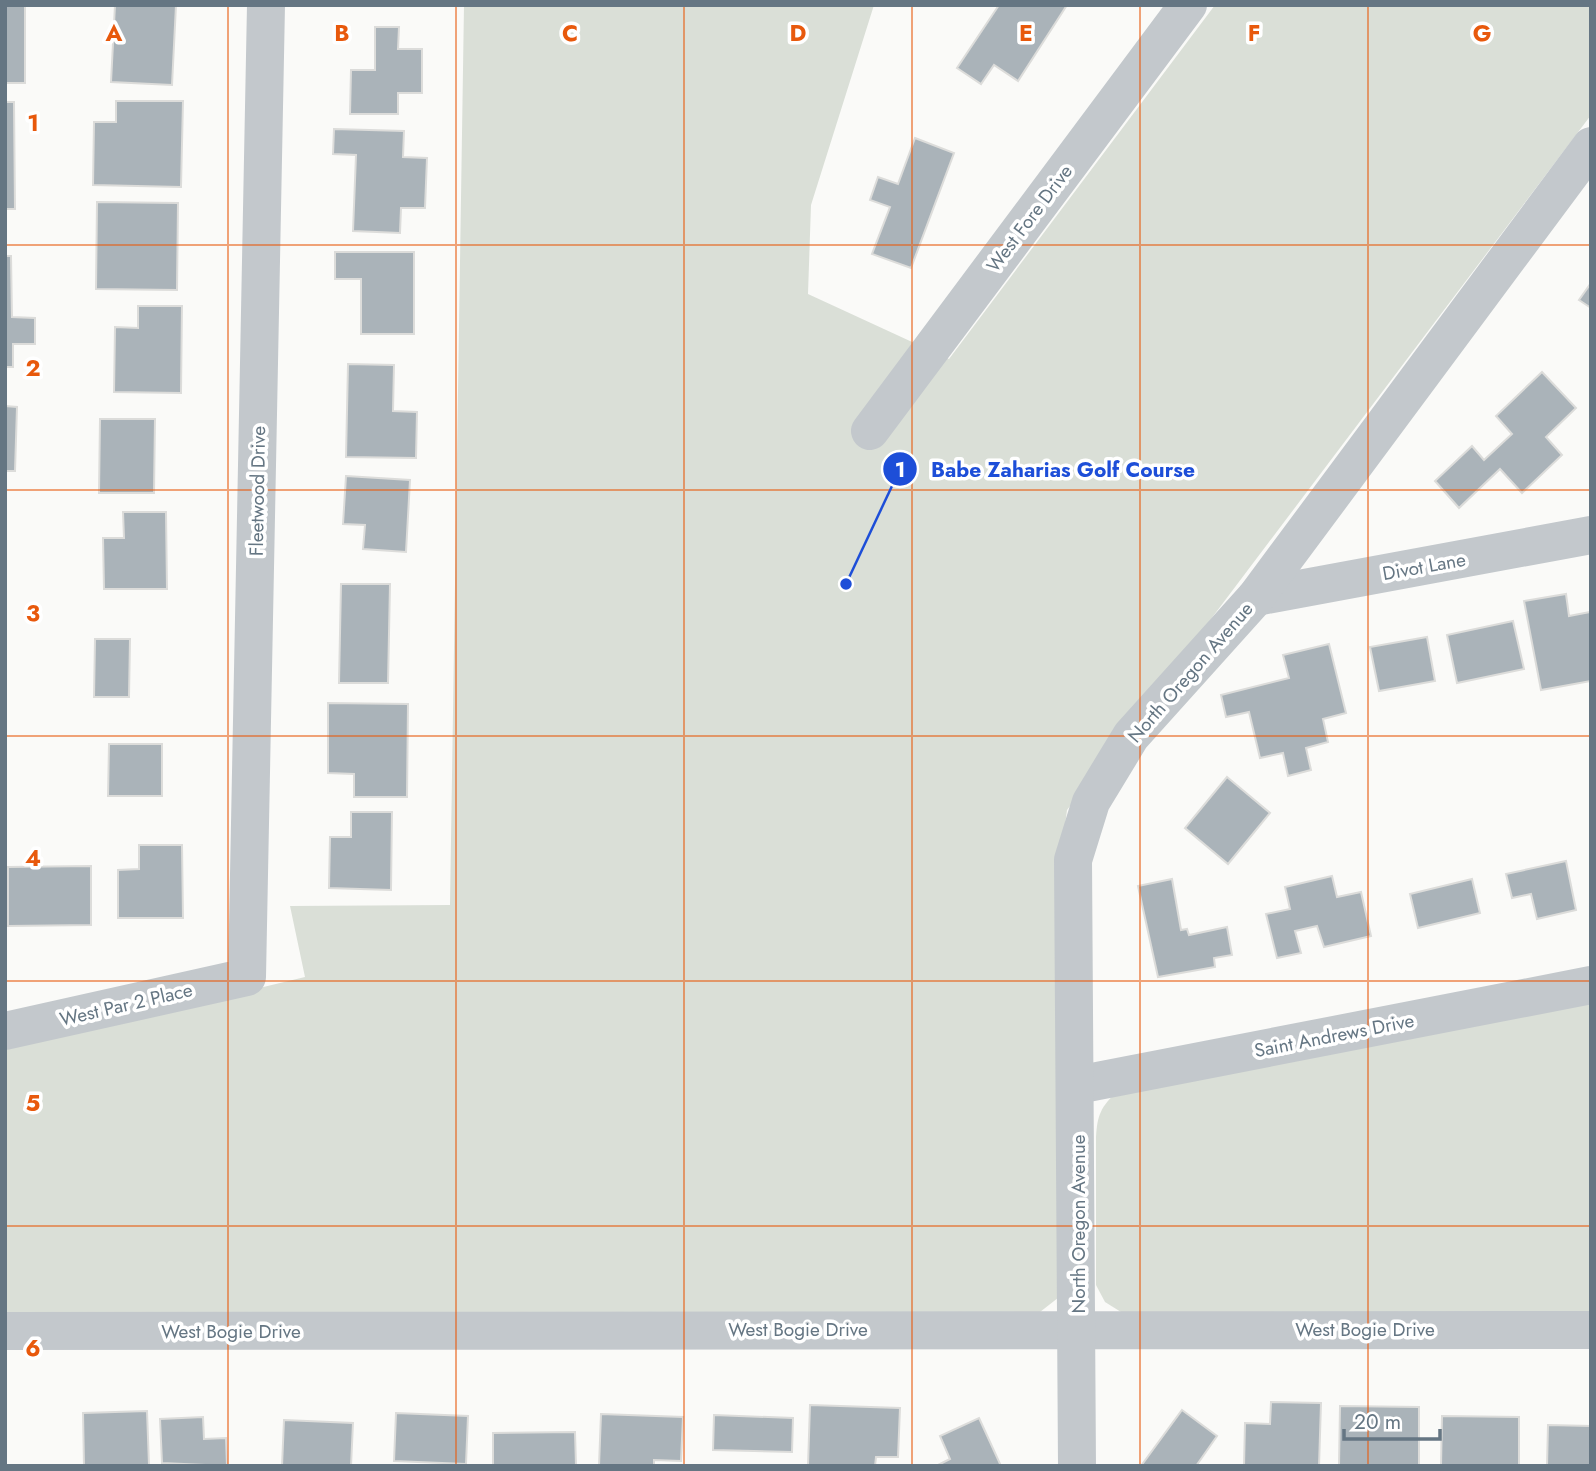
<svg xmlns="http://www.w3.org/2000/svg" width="1596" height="1471" viewBox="0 0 1596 1471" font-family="Jost,sans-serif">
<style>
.green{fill:#dadfd7}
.building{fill:#aab3b9;stroke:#dcdcda;stroke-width:2}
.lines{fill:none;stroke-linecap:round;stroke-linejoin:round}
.minor{stroke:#c3c8cc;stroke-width:38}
.grid{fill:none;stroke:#e8590c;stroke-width:2;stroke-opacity:0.55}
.labels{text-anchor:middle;stroke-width:7;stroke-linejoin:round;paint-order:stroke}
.street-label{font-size:19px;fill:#657683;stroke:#fff}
.grid-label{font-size:23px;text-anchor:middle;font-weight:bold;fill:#e8590c;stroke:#fff;stroke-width:7;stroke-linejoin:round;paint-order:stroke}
.leader{fill:none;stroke:#1d4ed8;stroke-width:2.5}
.callout-dot{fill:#1d4ed8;stroke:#fff;stroke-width:2.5}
.mark-label{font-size:21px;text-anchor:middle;font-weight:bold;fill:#fff}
.callout-label{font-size:21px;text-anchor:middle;font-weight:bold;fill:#1d4ed8;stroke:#fff;stroke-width:7;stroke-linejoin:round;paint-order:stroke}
</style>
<rect width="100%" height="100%" fill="#fafaf8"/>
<g class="green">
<polygon points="464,5 874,5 811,205 808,294 949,359 1215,5 1591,5 1591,115 1067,810 1058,878 1063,1294 1040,1312 5,1317 5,1049 305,977 290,906 450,905"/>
<path d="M1591,999V1318L1121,1312L1105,1302L1096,1285V1137C1097,1116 1101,1106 1117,1092Z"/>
</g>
<g class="building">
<rect x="5" y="5" width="20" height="78"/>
<polygon points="115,5 176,5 172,85 111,82"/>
<polygon points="999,5 1067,5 1018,81 994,65 981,84 957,68"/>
<polygon points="375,27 399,27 398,49 422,49 422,93 398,93 398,114 350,114 351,70 375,70"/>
<polygon points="116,101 183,101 181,187 93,185 94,122 116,122"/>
<polygon points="5,102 14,102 15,209 5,209"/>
<polygon points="334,129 404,131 403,157 427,158 425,208 401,208 400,233 353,231 356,155 333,154"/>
<polygon points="915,138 954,153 911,268 872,254 890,207 870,200 878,177 898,184"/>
<polygon points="97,202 178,203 177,290 96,289"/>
<polygon points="335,252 414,252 414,334 361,334 361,279 335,279"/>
<polygon points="5,256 11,256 12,317 35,318 35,344 13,344 13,367 5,367"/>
<polygon points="1591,283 1591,308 1579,300"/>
<polygon points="138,306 182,306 181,393 114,392 115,327 138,328"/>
<polygon points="348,364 394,365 393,411 417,412 416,458 346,457"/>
<polygon points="1542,372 1576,408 1546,437 1562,455 1522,493 1500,469 1459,508 1435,481 1472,446 1484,460 1512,434 1496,416"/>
<polygon points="5,406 17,407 15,471 5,471"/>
<polygon points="100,419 155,419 154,493 99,493"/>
<polygon points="346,476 410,480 406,552 363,549 365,525 343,524"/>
<polygon points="123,512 166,512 167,589 104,589 103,538 124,538"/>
<polygon points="341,584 390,584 388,683 339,683"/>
<polygon points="1566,594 1569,616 1590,612 1591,681 1541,690 1524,601"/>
<polygon points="1513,621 1524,669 1457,683 1447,635"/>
<polygon points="1427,637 1435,681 1379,691 1370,647"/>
<polygon points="95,639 130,639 129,697 94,697"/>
<polygon points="1329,644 1346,713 1323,719 1328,742 1306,748 1311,770 1288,776 1283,753 1260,758 1249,712 1226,717 1221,695 1289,678 1283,655"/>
<polygon points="328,703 408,704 407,797 354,797 354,774 328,773"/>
<polygon points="109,744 162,744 162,796 108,796"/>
<polygon points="1227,777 1270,813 1228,864 1185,828"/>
<polygon points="351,812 392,812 391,890 329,888 330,837 351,837"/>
<polygon points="139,845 182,845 183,918 118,918 118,870 139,869"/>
<polygon points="1566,861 1576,910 1537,919 1531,894 1512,898 1506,874"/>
<polygon points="91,866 91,925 8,926 8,867"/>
<polygon points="1332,876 1337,897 1361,892 1371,936 1324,947 1317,926 1295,931 1301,953 1277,958 1266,914 1290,909 1285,887"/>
<polygon points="1172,879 1181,930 1187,929 1189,935 1227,927 1232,955 1214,958 1215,967 1158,977 1138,886"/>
<polygon points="1472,879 1480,913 1418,928 1410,894"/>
<polygon points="1271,1402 1321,1403 1319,1466 1244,1466 1245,1423 1270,1424"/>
<polygon points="810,1405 900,1408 898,1457 876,1457 875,1466 808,1466"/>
<polygon points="1340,1406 1419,1407 1419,1466 1339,1466"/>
<polygon points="1182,1410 1217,1436 1196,1466 1141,1466"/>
<polygon points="147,1411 149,1465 84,1466 83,1413"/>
<polygon points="396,1413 468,1416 466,1464 394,1461"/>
<polygon points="601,1414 683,1417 681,1461 654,1460 654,1466 599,1466"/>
<polygon points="714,1415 793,1418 792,1452 713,1450"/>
<polygon points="1442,1416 1519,1417 1519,1466 1441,1466"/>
<polygon points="203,1417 204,1439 226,1438 227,1466 162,1463 160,1419"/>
<polygon points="979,1418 1001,1466 936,1466 950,1459 940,1436"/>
<polygon points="284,1420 353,1423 351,1466 282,1466"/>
<polygon points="1548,1425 1591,1426 1591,1466 1547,1466"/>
<polygon points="575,1432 576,1466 493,1466 493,1433"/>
</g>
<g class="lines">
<g class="minor">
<polyline points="870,431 1188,5"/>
<polyline points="1256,597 1591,535"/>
<polyline points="5,1031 247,977 266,5"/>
<polyline points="1077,1085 1591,985"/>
<polyline points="5,1331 1591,1330"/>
<polyline points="1077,1466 1073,860 1091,802 1131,736 1256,597 1591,146"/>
</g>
</g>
<path class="grid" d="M228,5V1466M456,5V1466M684,5V1466M912,5V1466M1140,5V1466M1368,5V1466M5,245H1591M5,490H1591M5,736H1591M5,981H1591M5,1226H1591"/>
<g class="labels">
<g class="street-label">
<text transform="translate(1029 218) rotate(-53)" y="7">West Fore Drive</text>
<text transform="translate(257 491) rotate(-89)" y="7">Fleetwood Drive</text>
<text transform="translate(1424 566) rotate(-10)" y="7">Divot Lane</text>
<text transform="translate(1190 672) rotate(-49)" y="7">North Oregon Avenue</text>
<text transform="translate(126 1004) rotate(-13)" y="7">West Par 2 Place</text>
<text transform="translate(1334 1035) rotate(-11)" y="7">Saint Andrews Drive</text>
<text transform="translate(1078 1224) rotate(-90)" y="7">North Oregon Avenue</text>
<text x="798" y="1336">West Bogie Drive</text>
<text x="1365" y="1336">West Bogie Drive</text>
<text x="231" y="1338">West Bogie Drive</text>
</g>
</g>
<g class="grid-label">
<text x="114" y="41">A</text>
<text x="342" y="41">B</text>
<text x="570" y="41">C</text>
<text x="798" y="41">D</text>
<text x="1026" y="41">E</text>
<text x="1254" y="41">F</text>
<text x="1482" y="41">G</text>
<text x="33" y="131">1</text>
<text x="33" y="376">2</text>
<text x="33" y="621">3</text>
<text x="33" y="866">4</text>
<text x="33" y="1111">5</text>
<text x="33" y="1356">6</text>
</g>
<path class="leader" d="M846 584L900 469"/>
<g class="callout-dot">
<circle cx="846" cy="584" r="7"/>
<circle cx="900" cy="469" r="18"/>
</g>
<g class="mark-label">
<text x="900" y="477">1</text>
</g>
<g class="callout-label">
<text x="1063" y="477">Babe Zaharias Golf Course</text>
</g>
<rect width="1596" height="1471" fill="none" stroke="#657683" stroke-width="14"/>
<path d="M1344 1429v10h96v-10" fill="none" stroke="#657683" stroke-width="3.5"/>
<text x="1354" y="1429" font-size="21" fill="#657683" stroke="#ffffff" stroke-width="5" paint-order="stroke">20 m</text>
</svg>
